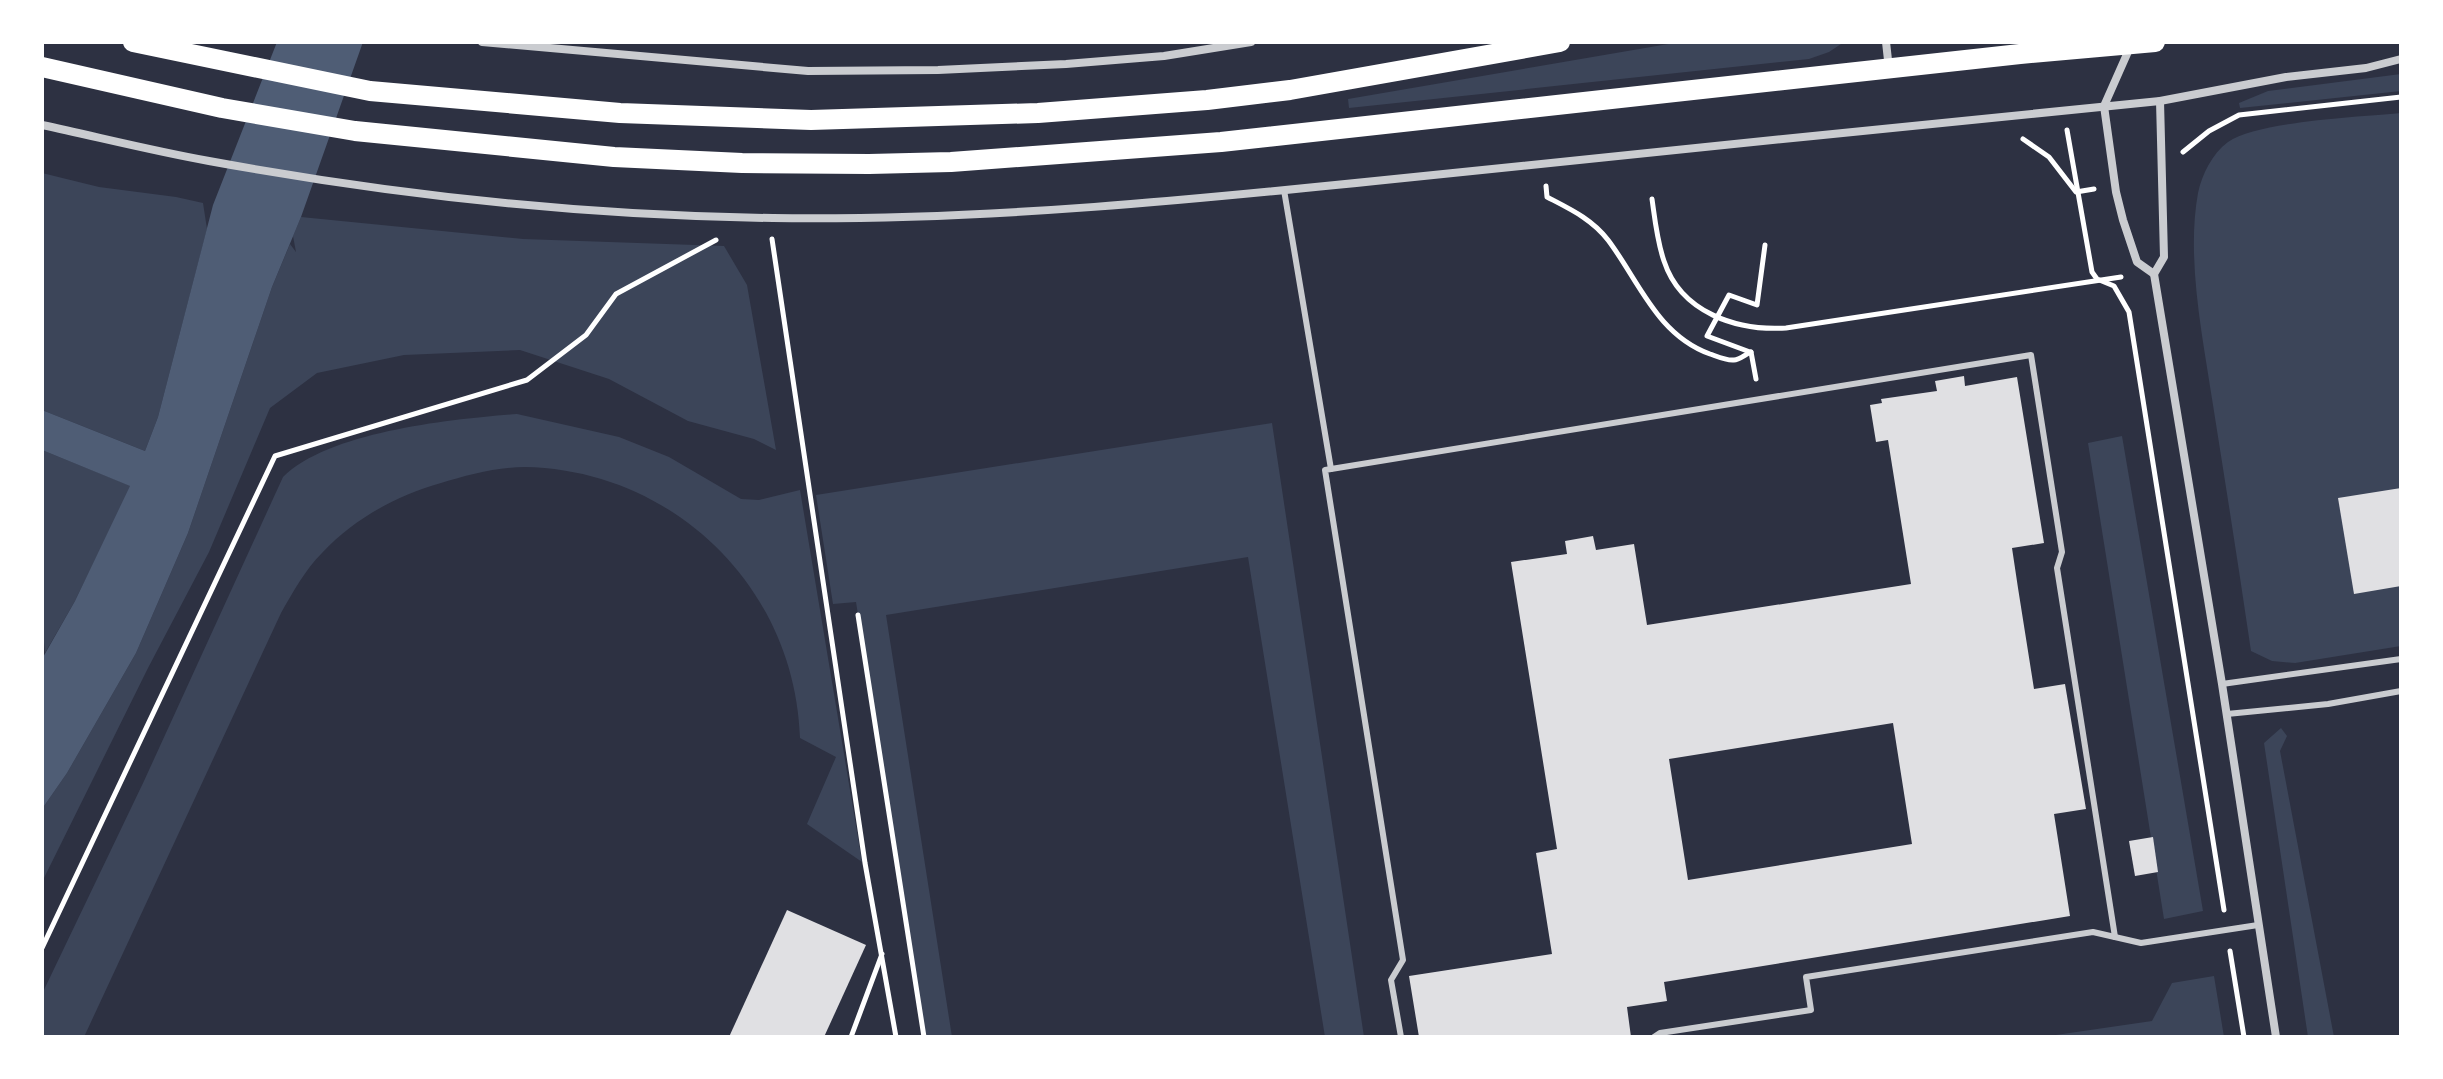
<svg xmlns="http://www.w3.org/2000/svg" width="2443" height="1079" viewBox="0 0 2443 1079" font-family="'Roboto Condensed',sans-serif">
<style>
.green{fill:#3c4559}
.water{fill:#4f5d75}
.building{fill:#e0e0e3;fill-rule:evenodd}
.lines{fill:none;stroke-linecap:round;stroke-linejoin:round}
.path{stroke:#fff;stroke-width:5}
.service{stroke:#caccd0;stroke-width:6}
.minor{stroke:#caccd0;stroke-width:8}
.primary{stroke:#fff;stroke-width:20}
</style>
<rect width="100%" height="100%" fill="#2d3142"/>
<g class="green">
<polygon points="1680,42 1844,42 1829,52 1809,59 1349,108 1348,99"/>
<polygon points="2401,74 2401,91 2240,108 2239,103 2268,91"/>
<path d="M2401,113V646L2295,663L2272,661L2251,651C2239,569 2226,487 2213,405C2203,339 2186,259 2198,193C2202,174 2212,154 2228,142C2259,121 2360,117 2401,113Z"/>
<polygon points="42,173 99,187 176,197 203,203 207,229 158,417 145,451 42,410"/>
<polygon points="301,217 523,239 724,246 747,285 776,450 754,439 688,421 609,379 520,350 404,355 317,373 270,408 209,552 148,668 42,882 42,809 67,773 136,653 188,533 272,287 290,244 296,252 293,236"/>
<path d="M517,414L619,437L669,457L741,499L759,500L800,490L862,862L807,824L836,757L800,738C795,588 674,470 525,467C497,467 467,475 441,483C396,496 355,518 322,553C305,570 293,592 281,613L84,1037H42V994L144,781L283,477C330,431 453,419 517,414Z"/>
<polygon points="1272,423 1364,1037 1325,1037 1248,557 886,615 952,1037 924,1037 856,602 833,604 816,495"/>
<polygon points="2122,436 2203,911 2164,919 2088,443"/>
<polygon points="42,450 131,486 75,601 45,653 42,621"/>
<polygon points="2281,728 2287,736 2280,751 2334,1037 2308,1037 2264,743"/>
<polygon points="2214,976 2224,1037 2042,1037 2152,1021 2172,983"/>
</g>
<polygon class="water" points="277,42 363,42 301,217 272,287 188,533 136,653 67,773 42,809 42,659 75,601 130,486 42,450 42,410 145,451 158,417 213,205"/>
<g class="building">
<path d="M1964,376L1965,386L2017,377L2044,543L2012,548L2018,588L2034,689L2065,684L2086,809L2054,814L2070,916L1664,982L1667,1001L1627,1007L1631,1037H1419L1409,976L1552,954L1536,853L1557,849L1511,562L1567,554L1565,541L1593,536L1596,550L1634,544L1647,625L1911,584L1888,440L1876,442L1870,405L1882,403L1881,399L1937,391L1935,381ZM1893,723L1912,844L1688,880L1669,759Z"/>
<polygon points="2401,488 2401,586 2354,594 2338,498"/>
<polygon points="2153,837 2158,872 2135,876 2129,841"/>
<polygon points="787,910 866,945 824,1037 729,1037"/>
</g>
<g class="lines">
<g class="path">
<polyline points="2067,130 2092,272 2097,279 2114,286 2129,312 2224,910"/>
<polyline points="2023,139 2049,157 2076,192 2094,189"/>
<polyline points="2183,152 2209,131 2239,115 2401,97"/>
<path d="M1546,186L1547,197C1570,209 1592,219 1608,240C1639,281 1657,335 1710,354C1716,356 1727,361 1734,360C1739,360 1746,354 1751,352"/>
<path d="M1652,199C1655,220 1657,241 1664,261C1681,313 1737,331 1786,328L2121,277"/>
<polyline points="772,239 865,863 896,1037"/>
<polyline points="1750,352 1707,336 1729,295 1757,305 1765,245"/>
<polyline points="1751,352 1756,379"/>
<polyline points="858,615 924,1037"/>
<polyline points="42,948 275,456 527,380 586,335 616,294 716,240"/>
<polyline points="2230,951 2244,1037"/>
<polyline points="851,1037 882,954"/>
</g>
<g class="service">
<polyline points="1284,190 1331,469"/>
<polyline points="2222,684 2401,659"/>
<polyline points="2227,714 2328,704 2401,691"/>
<polyline points="1401,1037 1391,980 1403,960 1325,470 2031,355 2062,552 2057,568 2115,937"/>
<polyline points="1654,1037 1660,1033 1811,1010 1806,977 2093,932 2141,943 2258,925"/>
</g>
<g class="minor">
<polyline points="482,42 808,71 938,70 1066,64 1164,56 1251,42"/>
<polyline points="1886,42 1889,69"/>
<polyline points="2131,45 2104,106 2116,192 2123,220 2137,262 2154,274"/>
<polyline points="2160,101 2164,257 2154,274 2222,684 2276,1037"/>
<path d="M42,125C98,137 153,151 209,161C395,195 584,216 773,218C988,221 1201,199 1414,177C1663,152 1911,125 2160,101L2286,77L2366,68L2401,59"/>
</g>
<g class="primary">
<polyline points="133,42 370,91 620,113 811,120 1038,113 1207,100 1290,90 1560,42"/>
<polyline points="42,67 222,108 355,131 614,157 742,163 869,164 951,162 1221,142 2020,54 2155,42"/>
</g>
</g>
<rect width="2443" height="1079" fill="none" stroke="#ffffff" stroke-width="88"/>
</svg>
